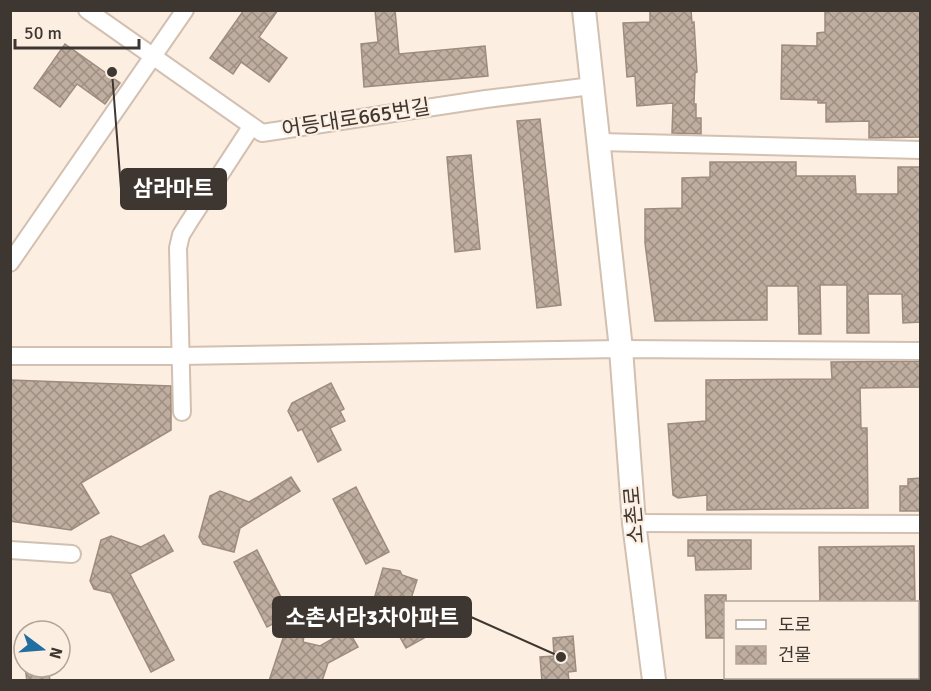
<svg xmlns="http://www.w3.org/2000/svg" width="931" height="691" viewBox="0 0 931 691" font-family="Signika,'Noto Sans KR',sans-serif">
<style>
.building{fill:url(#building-cross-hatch);stroke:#9d8c7e;stroke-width:1.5}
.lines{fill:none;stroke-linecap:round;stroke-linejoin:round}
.street-casing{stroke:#d2c0b1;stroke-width:20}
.secondary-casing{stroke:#d2c0b1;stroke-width:26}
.street{stroke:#fff;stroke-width:16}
.secondary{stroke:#fff;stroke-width:22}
.labels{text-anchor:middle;stroke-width:4.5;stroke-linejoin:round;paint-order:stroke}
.street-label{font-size:21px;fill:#3e3731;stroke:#fdeee2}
.leader{fill:none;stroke:#3e3731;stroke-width:2}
.callout-dot{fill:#3e3731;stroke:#fdeee2;stroke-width:2}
.callout{fill:#3e3731;stroke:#3e3731;stroke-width:2}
.callout-label{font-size:22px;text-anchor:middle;font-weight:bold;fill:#fff}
</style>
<defs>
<pattern id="building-cross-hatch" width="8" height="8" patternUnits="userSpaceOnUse" patternTransform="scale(1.5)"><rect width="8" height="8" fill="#bfae9f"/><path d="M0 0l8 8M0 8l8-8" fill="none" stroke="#9d8e82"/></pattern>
</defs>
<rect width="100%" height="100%" fill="#fdeee2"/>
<g class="building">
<polygon points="244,10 278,10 259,37 287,58 269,82 241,62 233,74 210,58"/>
<polygon points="375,10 395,10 399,54 485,46 488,76 364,87 361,44 378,42"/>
<polygon points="650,10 691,10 692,23 694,22 697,72 695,73 694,104 696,104 696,118 701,118 701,134 672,133 673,103 637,106 635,76 627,77 623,23 650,22"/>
<polygon points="825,10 921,10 921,137 869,138 869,121 826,122 826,103 818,103 818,100 781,99 782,45 817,46 817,33 825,32"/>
<polygon points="65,44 120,83 105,104 77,84 60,107 34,88"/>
<polygon points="540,119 561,305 537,308 517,121"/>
<polygon points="471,155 480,249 455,252 447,157"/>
<polygon points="710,162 796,162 796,176 855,176 856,194 898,194 898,167 921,167 921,322 903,323 902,294 868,294 869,333 847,333 847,285 820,285 821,334 799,334 798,286 767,286 767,320 655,321 645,243 645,209 682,208 682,178 710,177"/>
<polygon points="921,361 921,387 860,388 861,428 867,428 868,508 707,510 707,495 678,498 673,495 668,424 706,421 706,380 832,379 831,362"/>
<polygon points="10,380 171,386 171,430 81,483 99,513 71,530 10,521"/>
<polygon points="331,383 344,409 340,411 345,421 330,428 341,450 318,462 302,429 298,431 288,411 292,403"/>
<polygon points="291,477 300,491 240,528 234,552 203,544 199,537 210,496 220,491 249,502"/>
<polygon points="921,478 921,511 900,511 900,486 908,486 908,479"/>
<polygon points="356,487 389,552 366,564 333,499"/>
<polygon points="164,535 173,551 130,574 174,660 151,672 111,593 94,589 90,581 101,540 111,536 141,547"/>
<polygon points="688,540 751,540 751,569 696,570 695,556 688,556"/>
<polygon points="914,546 915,603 820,603 819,547"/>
<polygon points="257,550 290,615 267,627 234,562"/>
<polygon points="383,568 400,571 402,575 417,580 409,605 426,637 406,648 392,623 376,619 370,613"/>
<polygon points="705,595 726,595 726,638 706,638"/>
<polygon points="348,630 358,647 328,663 322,681 269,681 285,632 304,636 303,642 320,646"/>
<polygon points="573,636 576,671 568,672 569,681 542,681 540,657 554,656 553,638"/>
<polygon points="25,667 48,667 50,681 27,681"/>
</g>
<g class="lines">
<defs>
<g id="street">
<polyline points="87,10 262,133 486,99 592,86"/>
<polyline points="599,142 920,150"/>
<polyline points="10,263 185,10"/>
<polyline points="10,356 179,356 621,349 920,351"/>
<polyline points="182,412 178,248 181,235 189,222 251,127"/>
<polyline points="634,523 920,524"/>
<polyline points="10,550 72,554"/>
</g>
<polyline id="secondary" points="584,10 621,349 634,523 654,680"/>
</defs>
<use href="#street" class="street-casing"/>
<use href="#secondary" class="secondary-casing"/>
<use href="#street" class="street"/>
<use href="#secondary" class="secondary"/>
</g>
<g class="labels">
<g class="street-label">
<text transform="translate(356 118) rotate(-9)" y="7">어등대로665번길</text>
<text transform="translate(634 515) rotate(-95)" y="7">소촌로</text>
</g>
</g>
<path class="leader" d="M112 72L121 189M561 657L471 617"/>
<g class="callout-dot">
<circle cx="112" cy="72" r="6"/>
<circle cx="561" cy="657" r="6"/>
</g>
<g class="callout">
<rect x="121" y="169" width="105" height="40" rx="6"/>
<rect x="273" y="597" width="198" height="40" rx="6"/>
</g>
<g class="callout-label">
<text x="173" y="196">삼라마트</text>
<text x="372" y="625">소촌서라3차아파트</text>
</g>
<rect width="931" height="691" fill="none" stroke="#3e3731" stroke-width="24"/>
<rect x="724" y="601" width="195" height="78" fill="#fdeee2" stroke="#b1a59b" stroke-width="1.5"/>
<rect x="736" y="620" width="30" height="9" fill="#ffffff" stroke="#b1a59b" stroke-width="1.5"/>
<text x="778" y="631" font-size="18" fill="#3e3731">도로</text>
<rect x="736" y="646" width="30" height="18" fill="url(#building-cross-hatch)" stroke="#b1a59b" stroke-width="1.5"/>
<text x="778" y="661" font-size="18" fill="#3e3731">건물</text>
<g transform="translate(42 649) rotate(106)"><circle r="28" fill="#fdeee2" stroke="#b1a59b" stroke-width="1.5"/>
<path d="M0-4.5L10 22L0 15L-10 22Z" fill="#216ea0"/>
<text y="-9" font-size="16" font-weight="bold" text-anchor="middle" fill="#3e3731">N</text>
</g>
<path d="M15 39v9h124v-9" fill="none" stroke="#3e3731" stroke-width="3"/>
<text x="24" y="39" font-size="18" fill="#3e3731" stroke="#fdeee2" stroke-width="4.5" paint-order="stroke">50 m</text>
</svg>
